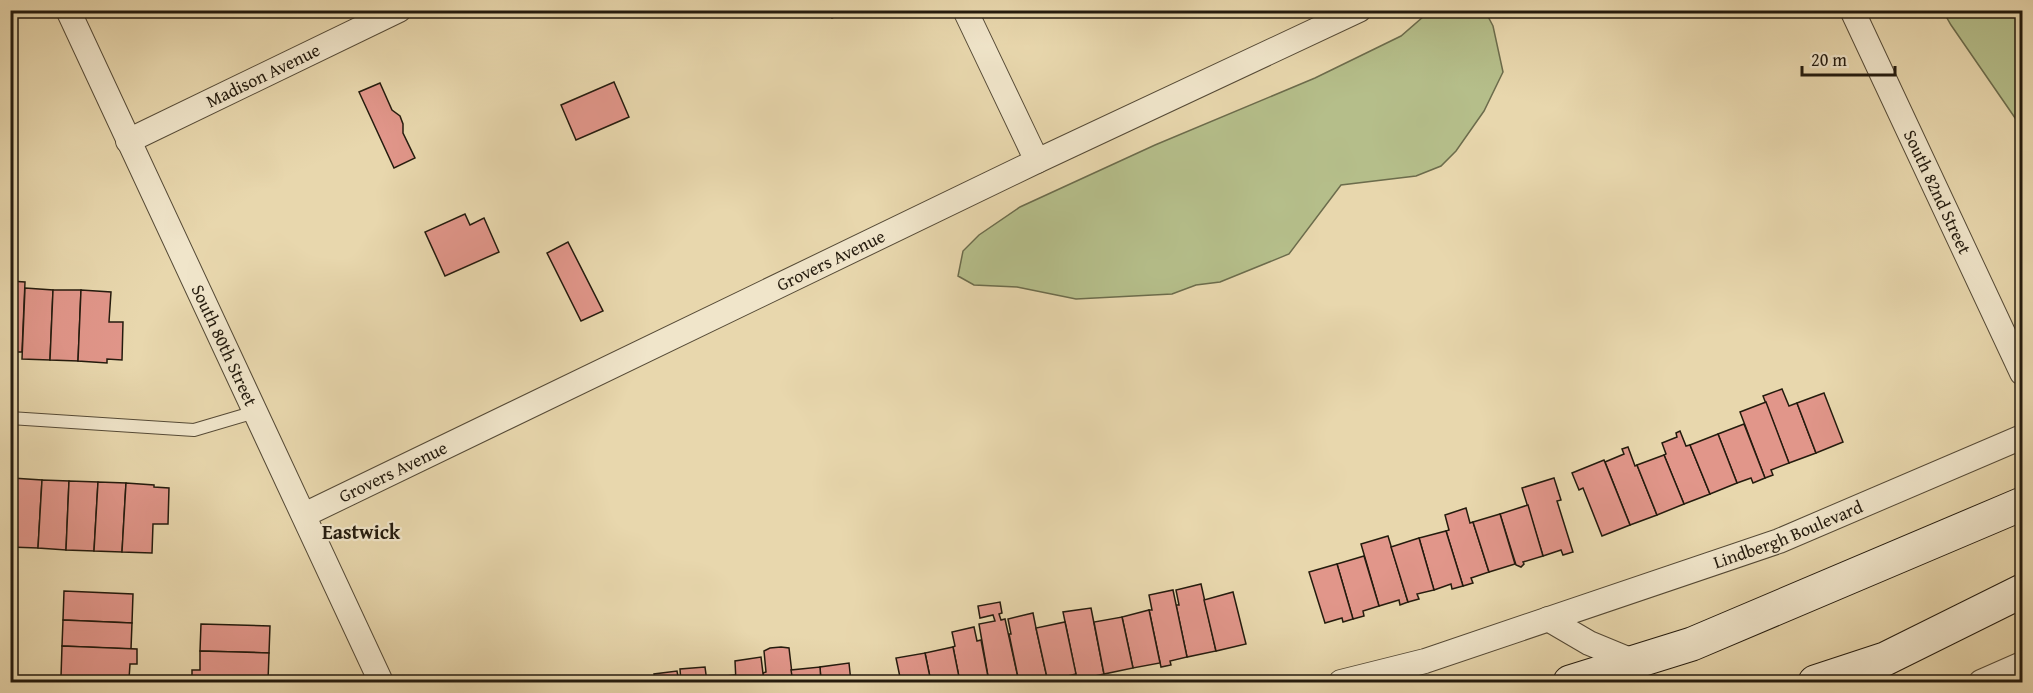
<svg xmlns="http://www.w3.org/2000/svg" width="2033" height="693" viewBox="0 0 2033 693" font-family="'Gentium Book Plus',serif">
<style>
.green{fill:#b5be8a;stroke:#6c6c4c;stroke-width:1.5}
.building{fill:#e1968a;stroke:#241b0e;stroke-width:1.5}
.lines{fill:none;stroke-linecap:round;stroke-linejoin:round}
.lane-casing{stroke:#554a36;stroke-width:14}
.street-casing{stroke:#554a36;stroke-width:26}
.secondary-casing{stroke:#241b0e;stroke-width:35}
.lane{stroke:#f0e5ca;stroke-width:12}
.street{stroke:#f0e5ca;stroke-width:24}
.secondary{stroke:#f0e5ca;stroke-width:33}
.labels{text-anchor:middle;stroke-width:4.5;stroke-linejoin:round;paint-order:stroke}
.street-label{font-size:18px;fill:#241b0e;stroke:#f0e5ca}
.neighbourhood-label{font-size:20px;font-weight:bold;fill:#241b0e;stroke:#f0e5ca}
</style>
<rect width="100%" height="100%" fill="#e8d7ad"/>
<filter id="stains"><feTurbulence type="fractalNoise" baseFrequency=".00333" numOctaves="4"/><feColorMatrix values="0 0 0 0 .2 0 0 0 0 .09 0 0 0 0 .02 0 0 0 .5 -.17"/></filter>
<radialGradient id="worn" r=".72"><stop offset=".6" stop-color="#630" stop-opacity="0"/><stop offset="1" stop-color="#630" stop-opacity=".3"/></radialGradient>
<g class="green">
<polygon points="1431,10 1485,11 1493,26 1503,72 1484,111 1456,151 1441,166 1416,176 1341,185 1289,254 1220,282 1196,285 1172,294 1076,299 1017,287 974,285 958,276 963,251 979,235 1020,207 1155,145 1315,78 1401,36"/>
<polygon points="1943,11 2022,11 2022,128 1951,25"/>
</g>
<g class="building">
<polygon points="828,10 849,10 832,18"/>
<polygon points="614,82 629,117 576,140 561,105"/>
<polygon points="380,83 392,110 400,116 403,124 403,133 415,158 394,168 359,92"/>
<polygon points="465,214 470,225 484,218 499,252 445,276 425,232"/>
<polygon points="568,242 603,311 581,321 547,253"/>
<polygon points="10,281 25,282 22,352 10,352"/>
<polygon points="25,288 53,290 50,360 22,359"/>
<polygon points="53,290 81,290 78,361 50,360"/>
<polygon points="81,290 111,292 109,322 123,322 122,360 107,359 107,363 78,361"/>
<polygon points="1782,389 1789,406 1797,403 1816,453 1789,463 1763,396"/>
<polygon points="1824,393 1843,442 1816,453 1797,403"/>
<polygon points="1766,402 1789,463 1771,470 1773,475 1765,478 1740,412"/>
<polygon points="1744,424 1765,478 1753,483 1751,478 1737,483 1718,434"/>
<polygon points="1680,431 1686,446 1690,445 1710,494 1684,504 1664,455 1666,454 1662,443 1677,437 1676,433"/>
<polygon points="1718,434 1737,483 1710,494 1690,445"/>
<polygon points="1628,447 1635,466 1637,465 1657,515 1630,525 1605,462 1624,454 1622,449"/>
<polygon points="1664,455 1684,504 1657,515 1637,465"/>
<polygon points="1604,460 1630,525 1602,536 1583,488 1579,490 1572,473"/>
<polygon points="10,478 12,478 10,520"/>
<polygon points="12,478 42,480 38,548 10,547"/>
<polygon points="1554,478 1561,500 1557,501 1573,552 1563,555 1561,550 1543,556 1522,488"/>
<polygon points="42,480 69,481 66,550 38,548"/>
<polygon points="69,481 98,482 94,551 66,550"/>
<polygon points="98,482 126,483 122,552 94,551"/>
<polygon points="126,483 154,485 154,487 169,488 168,524 153,524 152,553 122,552"/>
<polygon points="1528,505 1543,556 1523,562 1524,564 1521,567 1516,565 1500,514"/>
<polygon points="1466,508 1470,523 1473,522 1489,572 1471,578 1473,583 1463,586 1446,531 1449,530 1445,515"/>
<polygon points="1500,514 1515,564 1489,572 1473,522"/>
<polygon points="1446,531 1463,586 1452,589 1451,584 1434,590 1419,538"/>
<polygon points="1388,536 1408,602 1400,605 1399,600 1379,606 1361,544"/>
<polygon points="1419,538 1434,590 1417,594 1419,599 1408,602 1391,547"/>
<polygon points="1364,556 1379,606 1363,611 1364,616 1353,619 1337,564"/>
<polygon points="1337,564 1353,619 1343,622 1342,618 1325,623 1309,572"/>
<polygon points="1201,584 1216,651 1187,657 1176,605 1179,605 1176,590"/>
<polygon points="1173,590 1187,657 1170,661 1171,665 1161,667 1149,610 1152,610 1149,595"/>
<polygon points="64,591 133,594 132,623 63,620"/>
<polygon points="1233,592 1246,644 1216,651 1204,600"/>
<polygon points="1000,602 1002,613 999,614 1001,620 1005,619 1019,682 989,682 979,624 995,621 993,615 980,618 978,606"/>
<polygon points="1091,608 1104,674 1077,680 1063,612"/>
<polygon points="1149,610 1160,663 1133,668 1122,617"/>
<polygon points="1033,613 1036,628 1048,682 1019,682 1009,634 1011,634 1008,619"/>
<polygon points="1122,617 1133,668 1104,674 1094,622"/>
<polygon points="63,620 132,623 131,649 62,646"/>
<polygon points="1065,622 1076,674 1059,678 1060,682 1048,682 1036,628"/>
<polygon points="201,624 270,626 269,653 200,651"/>
<polygon points="974,627 977,641 981,640 989,682 960,682 953,647 955,646 952,632"/>
<polygon points="62,646 137,649 137,664 130,664 129,679 61,677"/>
<polygon points="781,647 789,648 793,682 764,682 763,673 766,672 764,651 770,648"/>
<polygon points="953,647 960,682 931,682 925,653"/>
<polygon points="200,651 269,653 268,681 192,679 192,670 200,670"/>
<polygon points="925,653 931,682 901,682 896,658"/>
<polygon points="761,657 764,682 736,682 735,661"/>
<polygon points="849,663 851,682 821,682 820,667"/>
<polygon points="705,667 707,682 679,682 681,682 680,669"/>
<polygon points="820,667 821,682 793,682 791,670"/>
<polygon points="677,671 679,682 655,682 654,674"/>
<polygon points="735,675 736,682 707,682 706,678"/>
<polygon points="61,677 129,679 129,682 60,682"/>
<polygon points="192,679 268,681 268,682 192,682"/>
</g>
<g class="lines">
<defs>
<polyline id="lane" points="10,418 194,430 255,412"/>
<g id="street">
<path id="s1" d="M68,10L381,682"/>
<polyline points="965,10 1037,161"/>
<path id="s2" d="M1852,10L2022,373"/>
<path id="s3" d="M128,141L399,10"/>
<path id="s4" d="M304,515L1037,161L1359,10"/>
<polyline points="1548,619 1589,643 1635,662"/>
<path id="s5" d="M1341,682L1425,661L1779,541L2022,437"/>
<polyline points="1981,682 2022,664"/>
</g>
<g id="secondary">
<polyline points="1570,682 1692,644 2022,504"/>
<polyline points="1815,682 1885,659 2022,591"/>
</g>
</defs>
<use href="#lane" class="lane-casing"/>
<use href="#street" class="street-casing"/>
<use href="#secondary" class="secondary-casing"/>
<use href="#lane" class="lane"/>
<use href="#street" class="street"/>
<use href="#secondary" class="secondary"/>
</g>
<g class="labels">
<g class="street-label">
<text dy="6" stroke="none"><textPath href="#s3" startOffset="150">Madison Avenue</textPath></text>
<text dy="6" stroke="none"><textPath href="#s2" startOffset="201">South 82nd Street</textPath></text>
<text dy="6" stroke="none"><textPath href="#s4" startOffset="585">Grovers Avenue</textPath></text>
<text dy="6" stroke="none"><textPath href="#s1" startOffset="370">South 80th Street</textPath></text>
<text dy="6" stroke="none"><textPath href="#s4" startOffset="99">Grovers Avenue</textPath></text>
<text dy="6" stroke="none"><textPath href="#s5" startOffset="471">Lindbergh Boulevard</textPath></text>
</g>
<g class="neighbourhood-label">
<text x="361" y="539">Eastwick</text>
</g>
</g>
<rect width="2033" height="693" fill="none" stroke="#e8d7ad" stroke-width="36"/>
<rect x="12" y="12" width="2009" height="669" fill="none" stroke="#241b0e" stroke-width="3"/>
<rect x="18" y="18" width="1997" height="657" fill="none" stroke="#241b0e" stroke-width="1.5"/>
<path d="M1802 66v9h93v-9" fill="none" stroke="#241b0e" stroke-width="3"/>
<text x="1811" y="66" font-size="18" fill="#241b0e" stroke="#f0e5ca" stroke-width="4.5" paint-order="stroke">20 m</text>
<rect width="100%" height="100%" filter="url(#stains)"/>
<rect width="100%" height="100%" fill="url(#worn)"/>
</svg>
